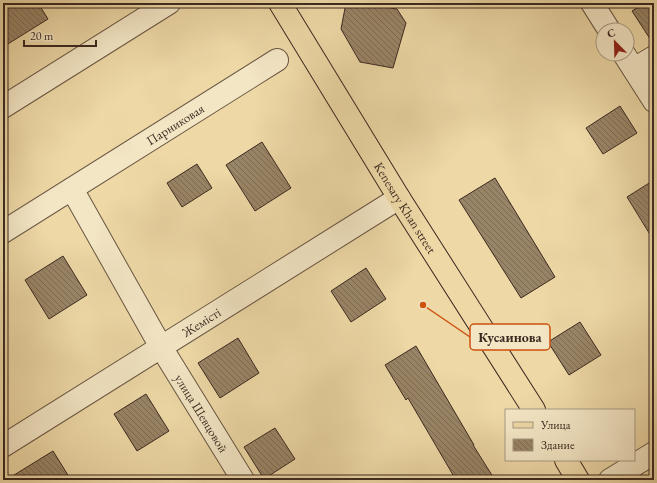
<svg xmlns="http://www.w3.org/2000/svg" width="657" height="483" viewBox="0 0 657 483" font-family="'EB Garamond',serif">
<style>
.building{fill:url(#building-back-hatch);stroke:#3b2921}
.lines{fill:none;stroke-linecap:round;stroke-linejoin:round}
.minor-casing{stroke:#685542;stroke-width:24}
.major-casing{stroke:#3b2921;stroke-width:24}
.minor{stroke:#f3e6c5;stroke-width:22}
.major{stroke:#edd8a6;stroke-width:22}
.labels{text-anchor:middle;stroke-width:3.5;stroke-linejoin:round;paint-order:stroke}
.street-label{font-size:13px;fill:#3b2921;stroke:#f3e6c5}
.leader{fill:none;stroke:#ce520f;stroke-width:1.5}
.callout-dot{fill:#ce520f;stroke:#f3e6c5;stroke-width:1.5}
.callout{fill:#f3e6c5;stroke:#ce520f;stroke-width:1.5}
.callout-label{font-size:14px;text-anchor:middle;font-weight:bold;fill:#3b2921}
</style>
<defs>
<pattern id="building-back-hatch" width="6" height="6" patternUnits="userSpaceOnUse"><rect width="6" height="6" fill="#988466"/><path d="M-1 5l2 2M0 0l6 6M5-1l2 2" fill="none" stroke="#7d6c54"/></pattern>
</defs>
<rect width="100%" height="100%" fill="#edd8a6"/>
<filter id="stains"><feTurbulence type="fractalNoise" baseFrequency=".005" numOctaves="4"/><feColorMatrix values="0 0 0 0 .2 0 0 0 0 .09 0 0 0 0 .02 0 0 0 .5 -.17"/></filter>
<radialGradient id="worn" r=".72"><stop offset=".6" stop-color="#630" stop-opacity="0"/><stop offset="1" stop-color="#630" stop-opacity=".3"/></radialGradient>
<g class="building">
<polygon points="12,3 38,3 48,19 3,47 3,9"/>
<polygon points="346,3 360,3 397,9 406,23 393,68 360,62 341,29"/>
<polygon points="645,3 654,3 654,45 632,11"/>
<polygon points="620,106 637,133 603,154 586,128"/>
<polygon points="262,142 291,188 255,211 226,165"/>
<polygon points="197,164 212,188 182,207 167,183"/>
<polygon points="495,178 555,277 521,298 459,200"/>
<polygon points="654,180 654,241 627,197"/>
<polygon points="63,256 87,295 49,319 25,280"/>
<polygon points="366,268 386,299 351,322 331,291"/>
<polygon points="580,322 601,355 569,375 548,342"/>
<polygon points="238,338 259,373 220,398 198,363"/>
<polygon points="416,346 474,445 473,445 495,480 456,480 408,398 406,400 385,365"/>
<polygon points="146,394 169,431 137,451 114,414"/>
<polygon points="275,428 295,459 264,479 244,447"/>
<polygon points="53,451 71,480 6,480"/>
</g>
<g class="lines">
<defs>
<g id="minor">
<polyline points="592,3 609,30"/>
<polyline points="624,54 654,101"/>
<polyline points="634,69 654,57"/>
<polyline points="3,107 169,3"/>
<path id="s1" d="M72,189L161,347L243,480"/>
<path id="s2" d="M3,232L277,60"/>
<path id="s3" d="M3,446L399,198"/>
<polyline points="610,480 654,453"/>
</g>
<g id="major">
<path id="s4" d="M280,3L399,198L534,410"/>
<polyline points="566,460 578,480"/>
</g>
</defs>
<use href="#minor" class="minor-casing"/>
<use href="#major" class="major-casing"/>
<use href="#minor" class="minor"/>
<use href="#major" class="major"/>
</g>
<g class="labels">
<g class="street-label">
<text dy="5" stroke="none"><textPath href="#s2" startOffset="203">Парниковая</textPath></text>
<text dy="5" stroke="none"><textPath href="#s4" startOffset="240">Kenesary Khan street</textPath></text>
<text dy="5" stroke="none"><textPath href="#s3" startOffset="234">Жемісті</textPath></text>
<text dy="5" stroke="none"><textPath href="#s1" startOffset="259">улица Шевцовой</textPath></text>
</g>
</g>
<path class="leader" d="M423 305L470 337"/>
<circle class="callout-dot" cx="423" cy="305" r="4"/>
<rect class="callout" x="470" y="324" width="80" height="26" rx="4"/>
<g class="callout-label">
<text x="510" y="342">Кусаинова</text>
</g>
<rect width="657" height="483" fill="none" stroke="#edd8a6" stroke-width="16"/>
<rect x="4" y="4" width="649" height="475" fill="none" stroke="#3b2921" stroke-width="2"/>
<rect x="8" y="8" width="641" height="467" fill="none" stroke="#3b2921"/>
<rect x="505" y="409" width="130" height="52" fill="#f3e6c5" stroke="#a99a83"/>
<rect x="513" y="422" width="20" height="6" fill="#edd8a6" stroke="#a99a83"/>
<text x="541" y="429" font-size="12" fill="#3b2921">Улица</text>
<rect x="513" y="439" width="20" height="12" fill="url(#building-back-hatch)" stroke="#a99a83"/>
<text x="541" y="449" font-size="12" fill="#3b2921">Здание</text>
<g transform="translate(615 42) rotate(337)"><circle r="19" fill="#f3e6c5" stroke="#a99a83"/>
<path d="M0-3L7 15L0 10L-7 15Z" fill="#8f2418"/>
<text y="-6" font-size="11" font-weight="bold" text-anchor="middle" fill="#3b2921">С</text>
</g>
<path d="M24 40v6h72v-6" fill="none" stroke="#3b2921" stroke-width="2"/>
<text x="30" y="40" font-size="12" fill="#3b2921" stroke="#f3e6c5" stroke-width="3" paint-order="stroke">20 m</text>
<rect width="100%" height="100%" filter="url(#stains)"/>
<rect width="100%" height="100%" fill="url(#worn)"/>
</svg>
